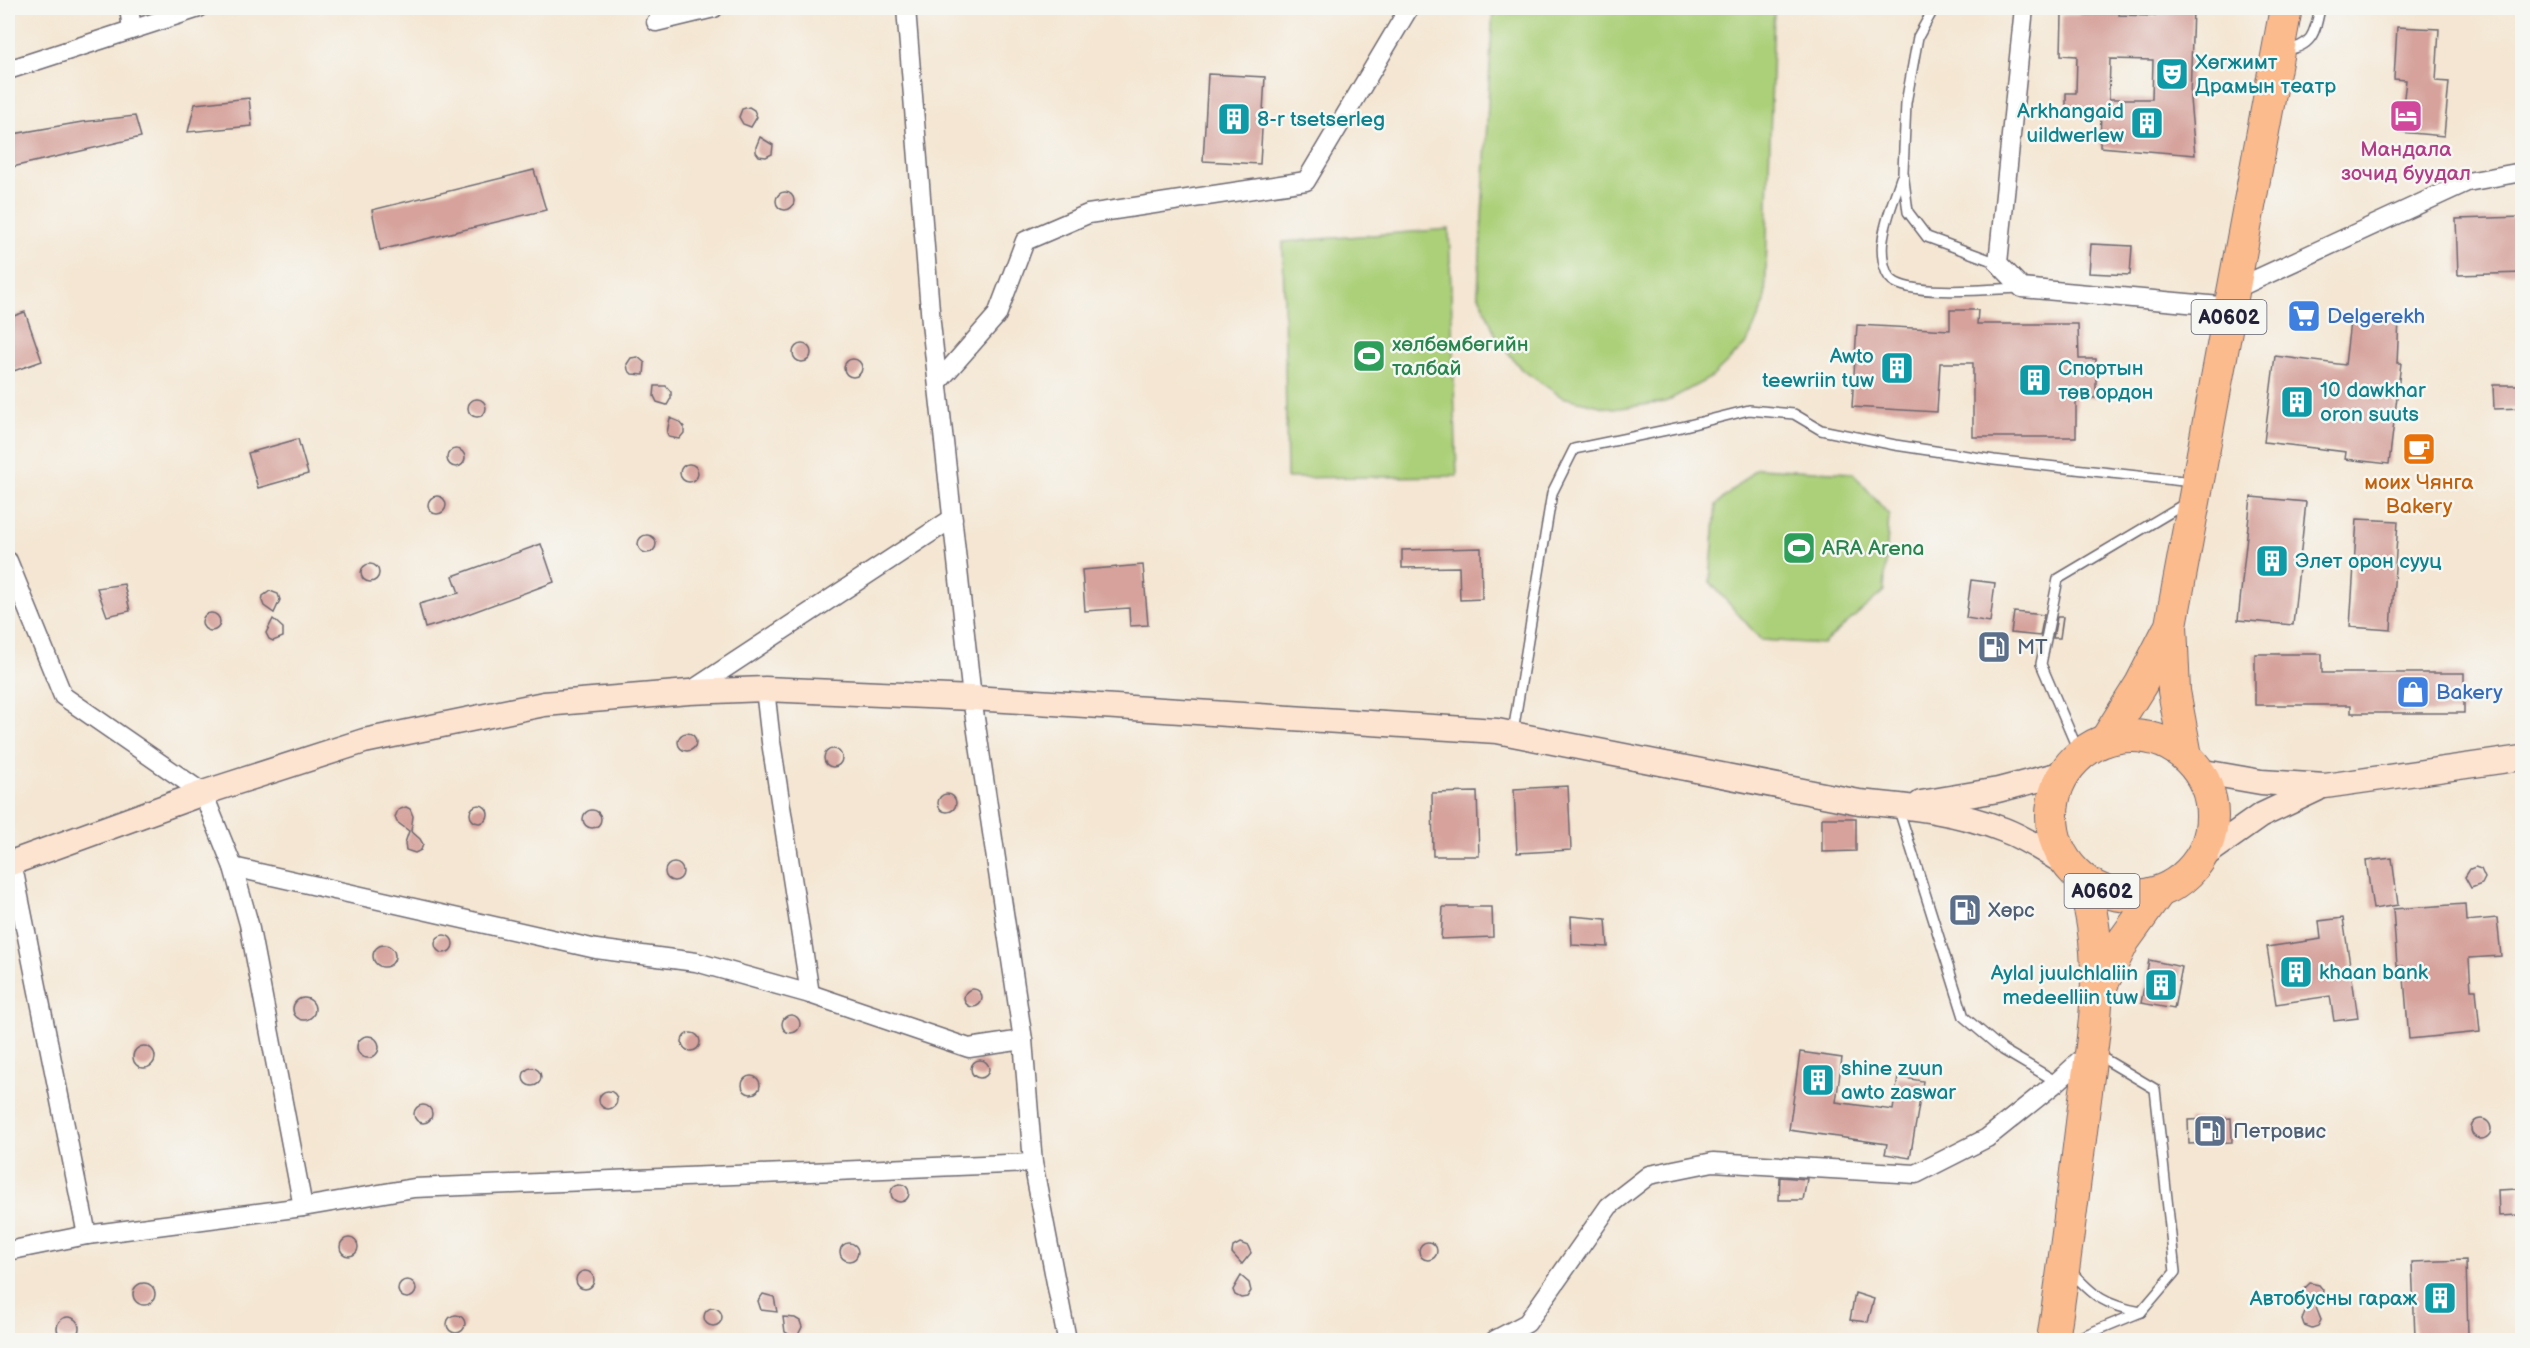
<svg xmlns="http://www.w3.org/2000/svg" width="2530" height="1348" viewBox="0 0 2530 1348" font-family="'Balsamiq Sans',sans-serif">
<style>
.green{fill:#acd079;stroke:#67795a;stroke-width:1.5}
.building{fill:#d6a29b;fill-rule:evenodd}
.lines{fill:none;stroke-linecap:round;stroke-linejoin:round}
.lane-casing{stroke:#6c6770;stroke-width:12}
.street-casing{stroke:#6c6770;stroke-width:21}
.secondary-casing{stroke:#6c6770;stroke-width:27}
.highway-casing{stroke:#6c6770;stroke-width:34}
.lane{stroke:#fff;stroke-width:9}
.street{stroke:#fff;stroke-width:18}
.secondary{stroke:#fde4d1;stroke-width:24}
.highway{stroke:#fbbb8d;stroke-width:32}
.labels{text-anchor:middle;stroke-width:5;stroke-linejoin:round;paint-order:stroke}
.shield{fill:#f6f6f2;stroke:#626272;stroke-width:1.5}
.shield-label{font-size:20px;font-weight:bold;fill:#22223b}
.culture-label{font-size:21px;fill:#0d838f;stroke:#f6f6f2;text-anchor:start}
.hotel-label{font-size:21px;fill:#b23c85;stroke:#f6f6f2}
.shop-label{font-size:21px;fill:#366cbe;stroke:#f6f6f2;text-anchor:start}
.leisure-label{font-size:21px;fill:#27864d;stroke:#f6f6f2;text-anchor:start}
.food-label{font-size:21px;fill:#c56008;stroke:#f6f6f2}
.service-label{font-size:21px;fill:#4e5e75;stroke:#f6f6f2;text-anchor:start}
</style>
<rect width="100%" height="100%" fill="#f6f6f2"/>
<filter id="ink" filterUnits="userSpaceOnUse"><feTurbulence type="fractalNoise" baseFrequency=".0167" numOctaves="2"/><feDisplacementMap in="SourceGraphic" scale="12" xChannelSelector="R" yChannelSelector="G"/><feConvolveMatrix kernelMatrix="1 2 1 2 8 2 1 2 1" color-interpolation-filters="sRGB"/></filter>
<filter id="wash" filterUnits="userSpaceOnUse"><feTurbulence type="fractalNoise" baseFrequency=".008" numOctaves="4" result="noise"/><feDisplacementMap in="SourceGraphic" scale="24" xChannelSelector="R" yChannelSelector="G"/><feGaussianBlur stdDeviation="1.35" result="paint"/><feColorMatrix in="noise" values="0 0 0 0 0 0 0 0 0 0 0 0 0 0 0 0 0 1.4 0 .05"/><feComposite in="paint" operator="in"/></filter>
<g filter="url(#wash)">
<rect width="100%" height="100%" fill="#f4e6d2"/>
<g class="green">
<polygon points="1493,8 1774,8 1765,302 1747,343 1712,377 1665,402 1613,409 1562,397 1521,369 1497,338 1478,293"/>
<polygon points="1449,229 1457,476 1287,478 1283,242"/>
<polygon points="1757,468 1853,473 1889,515 1884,591 1823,644 1761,640 1710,582 1716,505"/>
</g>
<g id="blocks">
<g class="building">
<path d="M2079,8H2120L2119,15L2155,16V8H2193L2190,99L2195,155L2100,147L2101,113L2066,112V93H2076L2077,56L2061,55L2062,15H2079ZM2110,59L2153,60L2152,99H2109Z"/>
<polygon points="2397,27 2439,29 2436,81 2449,82 2444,136 2400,132 2406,80 2394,79"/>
<polygon points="1208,74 1265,77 1260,164 1203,161"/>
<polygon points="249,98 252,126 188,132 195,104"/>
<polygon points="749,107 754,110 757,117 751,127 743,124 739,117 742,109"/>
<polygon points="135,116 141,137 8,168 8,135 82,122"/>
<polygon points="760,137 773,145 772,154 766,157 759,156 756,152 756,147"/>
<polygon points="534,170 546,210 380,250 372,210"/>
<circle cx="785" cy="201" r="9"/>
<polygon points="2523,217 2523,273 2458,275 2456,219"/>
<polygon points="2091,244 2132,246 2130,275 2089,273"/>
<polygon points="1950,310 1978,310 1977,324 2078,324 2079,359 2096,359 2096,398 2076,398 2076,437 1973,437 1973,363 1940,363 1937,412 1852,407 1857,325 1950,330"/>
<polygon points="25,312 42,361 8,373 8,318"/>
<polygon points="2351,313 2399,319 2397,363 2401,363 2389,464 2345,459 2346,452 2264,442 2275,356 2345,365"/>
<circle cx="802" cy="353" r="9"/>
<polygon points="638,357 645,363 644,375 632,374 628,370 627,364 631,358"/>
<circle cx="853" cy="368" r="9"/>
<polygon points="2493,385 2523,385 2523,408 2494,409"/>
<polygon points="655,386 666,386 671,392 671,398 667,405 657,402 654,396"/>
<circle cx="477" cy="408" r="9"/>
<polygon points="670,418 680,422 684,427 684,433 679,439 669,437 667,433"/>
<polygon points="298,439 308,474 258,488 248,453"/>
<circle cx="456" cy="458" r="9"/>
<circle cx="689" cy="473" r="9"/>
<circle cx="437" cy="505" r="9"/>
<polygon points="2251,497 2306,502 2293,625 2238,620"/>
<polygon points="2357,519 2398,521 2391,630 2350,627"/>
<circle cx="647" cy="544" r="9"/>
<polygon points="541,544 554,582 449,621 425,628 419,604 459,593 453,576"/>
<polygon points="1481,548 1482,599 1460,600 1459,567 1402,568 1402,550"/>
<circle cx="370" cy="573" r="9"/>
<polygon points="1143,565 1148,625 1130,626 1129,608 1085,611 1082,570"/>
<polygon points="1971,580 1995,583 1990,622 1966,618"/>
<polygon points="124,584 130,611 107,616 97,588"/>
<polygon points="270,591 278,594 280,600 274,613 264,606 262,601 263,596"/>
<polygon points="2014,612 2044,615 2040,636 2011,633"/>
<circle cx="211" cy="622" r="9"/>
<polygon points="2057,617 2063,617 2060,638 2053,638"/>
<polygon points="273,619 283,628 283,637 273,641 269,639 266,633"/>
<polygon points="2255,654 2322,654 2322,673 2464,673 2464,713 2351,713 2351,705 2255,705"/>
<circle cx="687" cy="742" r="9"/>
<circle cx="833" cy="758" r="9"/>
<polygon points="1568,786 1571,850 1517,853 1514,789"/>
<polygon points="1477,792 1479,856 1433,856 1432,793"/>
<circle cx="947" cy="803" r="9"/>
<circle cx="479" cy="814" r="9"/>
<polygon points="406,807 410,809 413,816 411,831 420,839 423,844 421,850 415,853 406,850 405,843 409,831 397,822 395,817 398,810"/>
<circle cx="592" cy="819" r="9"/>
<polygon points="1822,818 1856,818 1856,851 1822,852"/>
<polygon points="2392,858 2398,905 2373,909 2366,861"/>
<circle cx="674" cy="872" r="9"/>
<polygon points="2475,867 2481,869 2485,878 2482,884 2471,888 2465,877 2470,869"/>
<polygon points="2465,904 2466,921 2497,918 2501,956 2469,958 2471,990 2476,990 2480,1032 2409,1039 2403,966 2397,966 2393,909"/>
<polygon points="1443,907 1492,907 1493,937 1441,939"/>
<polygon points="1571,916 1606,919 1608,947 1572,945"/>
<polygon points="2343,918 2358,1018 2334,1021 2330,996 2276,1004 2267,947 2321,939 2319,921"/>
<circle cx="444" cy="944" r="9"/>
<circle cx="384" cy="956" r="11"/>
<polygon points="2149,960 2182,967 2174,1009 2141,1003"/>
<circle cx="973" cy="998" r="9"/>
<circle cx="304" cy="1009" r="11"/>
<circle cx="791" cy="1024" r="9"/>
<circle cx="691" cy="1042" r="9"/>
<circle cx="368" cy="1047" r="11"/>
<circle cx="144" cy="1057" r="11"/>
<polygon points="1800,1052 1842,1058 1836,1102 1893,1110 1898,1077 1923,1081 1910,1158 1885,1154 1887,1144 1789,1130"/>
<circle cx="980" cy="1069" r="9"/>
<circle cx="532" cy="1077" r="9"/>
<circle cx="751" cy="1085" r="9"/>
<circle cx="608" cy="1100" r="9"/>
<circle cx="423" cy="1114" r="9"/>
<polygon points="2231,1118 2232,1142 2189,1144 2188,1120"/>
<circle cx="2481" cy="1129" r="10"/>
<polygon points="1780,1177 1807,1179 1803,1200 1779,1200"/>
<circle cx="900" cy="1193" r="9"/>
<polygon points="2518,1189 2519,1215 2499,1216 2498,1190"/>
<circle cx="349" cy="1247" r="9"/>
<circle cx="1428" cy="1251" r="9"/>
<polygon points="1240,1243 1248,1246 1251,1253 1242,1264 1232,1253 1233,1247"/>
<circle cx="849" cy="1252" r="9"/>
<polygon points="2466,1260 2468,1335 2415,1337 2412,1262"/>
<circle cx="585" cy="1280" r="9"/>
<polygon points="1241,1276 1249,1283 1251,1291 1247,1297 1241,1298 1235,1295 1233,1290"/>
<circle cx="407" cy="1289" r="9"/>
<circle cx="144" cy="1294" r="11"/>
<polygon points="2310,1283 2319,1285 2323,1290 2322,1297 2315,1305 2321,1320 2318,1326 2312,1328 2304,1325 2302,1319 2308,1304 2304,1289"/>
<polygon points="1855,1293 1874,1299 1868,1322 1850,1320"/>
<polygon points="763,1294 774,1297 777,1312 761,1310 758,1301"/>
<circle cx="713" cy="1317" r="9"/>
<circle cx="456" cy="1324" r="9"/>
<circle cx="68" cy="1328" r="11"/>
<polygon points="783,1317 795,1318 800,1321 802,1327 798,1335 792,1336 785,1332"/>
</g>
</g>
</g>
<g filter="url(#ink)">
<use href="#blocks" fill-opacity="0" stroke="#6c6770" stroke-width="1.5"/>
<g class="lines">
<defs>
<g id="lane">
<polyline points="1934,8 1918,37 1906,103 1903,172 1908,212 1927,237 1998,263"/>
<path d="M2283,50C2312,48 2315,33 2320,8"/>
<path d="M1901,178C1895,197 1885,220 1883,240C1881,251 1883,273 1892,280C1911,297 1993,289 2021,288"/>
<polyline points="1513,732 1552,493 1574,449 1681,427 1749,410 1794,414 1821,430 1895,445 1994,460 2192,482"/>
<polyline points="2080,755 2041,664 2058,579 2186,503"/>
<polyline points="1898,807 1964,1017 2003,1050 2057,1082"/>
<path d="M2070,1270C2094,1297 2105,1305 2141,1312"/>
<polyline points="2073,1340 2141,1312 2175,1272 2155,1089 2096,1054"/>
</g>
<g id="street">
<polyline points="129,8 132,29"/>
<polyline points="906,8 931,323 972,698 1023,1040 1033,1163 1067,1340"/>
<polyline points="2024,8 1998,263 2022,288 2231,307"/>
<polyline points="656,22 714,8"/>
<polyline points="8,70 199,8"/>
<polyline points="2235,289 2467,182 2522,172"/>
<polyline points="938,382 997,315 1025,241 1088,214 1306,181 1409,8"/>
<polyline points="8,561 63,696 203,793 233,867 249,924 303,1207"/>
<polyline points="765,689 771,742 810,994"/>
<polyline points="689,692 953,518"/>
<polyline points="12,862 87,1235"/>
<polyline points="233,867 596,949 696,962 810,994 969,1048 1023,1040"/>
<polyline points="8,1251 87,1235 303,1207 414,1188 1033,1163"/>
<polyline points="1495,1340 1527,1323 1609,1206 1649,1175 1713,1162 1916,1174 1987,1138 2057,1082 2091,1051"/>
</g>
<g id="secondary">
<polyline points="2198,771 2261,782 2325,786 2522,758"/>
<polyline points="1921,803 1998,790 2064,773"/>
<polyline points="2202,857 2260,816 2317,789"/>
<path d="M8,864L203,793L364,741L544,704L689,692L765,689L972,698L1497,731L1859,802C1908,806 1958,812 2004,830C2027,839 2048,853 2069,866"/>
</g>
<g id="highway">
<circle cx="2132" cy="816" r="80"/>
<polyline points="2106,740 2141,684 2168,631"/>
<polyline points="2186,756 2174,691 2171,625 2286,8"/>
<polyline points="2101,986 2124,940 2158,893"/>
<path d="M2053,1340C2064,1268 2073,1196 2082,1123C2092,1036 2110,966 2082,879"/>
</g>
</defs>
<use href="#lane" class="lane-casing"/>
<use href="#street" class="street-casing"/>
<use href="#secondary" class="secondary-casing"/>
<use href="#highway" class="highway-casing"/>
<use href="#lane" class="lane"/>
<use href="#street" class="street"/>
<use href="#secondary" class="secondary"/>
<use href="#highway" class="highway"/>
</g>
</g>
<defs>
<symbol id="theatre-square" viewBox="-11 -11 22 22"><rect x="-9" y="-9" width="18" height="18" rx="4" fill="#0f9aa8" stroke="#f6f6f2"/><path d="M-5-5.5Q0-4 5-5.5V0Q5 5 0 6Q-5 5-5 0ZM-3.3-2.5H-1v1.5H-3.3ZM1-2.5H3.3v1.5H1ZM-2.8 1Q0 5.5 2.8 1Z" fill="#fff"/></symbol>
<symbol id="hotel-square" viewBox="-11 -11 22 22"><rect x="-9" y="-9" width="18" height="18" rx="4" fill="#d1479c" stroke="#f6f6f2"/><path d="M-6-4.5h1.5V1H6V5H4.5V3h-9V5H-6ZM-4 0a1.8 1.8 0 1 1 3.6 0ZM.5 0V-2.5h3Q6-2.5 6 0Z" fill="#fff"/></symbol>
<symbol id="building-square" viewBox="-11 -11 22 22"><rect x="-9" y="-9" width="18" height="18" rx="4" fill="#0f9aa8" stroke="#f6f6f2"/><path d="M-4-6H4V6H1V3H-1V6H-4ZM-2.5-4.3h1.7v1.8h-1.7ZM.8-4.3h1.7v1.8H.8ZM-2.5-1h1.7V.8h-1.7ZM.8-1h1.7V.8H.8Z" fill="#fff"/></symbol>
<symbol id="supermarket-square" viewBox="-11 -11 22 22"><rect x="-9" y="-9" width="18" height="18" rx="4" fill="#3f7fe0" stroke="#f6f6f2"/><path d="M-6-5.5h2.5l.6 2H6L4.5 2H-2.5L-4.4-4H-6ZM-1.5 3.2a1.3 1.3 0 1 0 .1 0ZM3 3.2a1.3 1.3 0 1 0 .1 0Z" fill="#fff"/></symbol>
<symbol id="stadium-square" viewBox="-11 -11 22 22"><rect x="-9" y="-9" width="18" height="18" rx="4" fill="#2e9e5b" stroke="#f6f6f2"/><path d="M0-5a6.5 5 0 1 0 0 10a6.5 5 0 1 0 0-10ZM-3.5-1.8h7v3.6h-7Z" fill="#fff"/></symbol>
<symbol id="cafe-square" viewBox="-11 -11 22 22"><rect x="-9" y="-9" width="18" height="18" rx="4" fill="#e8710a" stroke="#f6f6f2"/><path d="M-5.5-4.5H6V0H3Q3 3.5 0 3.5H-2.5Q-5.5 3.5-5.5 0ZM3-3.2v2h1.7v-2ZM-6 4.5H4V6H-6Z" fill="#fff"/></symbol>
<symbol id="fuel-square" viewBox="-11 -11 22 22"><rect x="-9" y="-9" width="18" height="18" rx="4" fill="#5c6f8a" stroke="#f6f6f2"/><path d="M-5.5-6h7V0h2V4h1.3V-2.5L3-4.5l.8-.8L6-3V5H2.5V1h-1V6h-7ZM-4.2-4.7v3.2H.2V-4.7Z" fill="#fff"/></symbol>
<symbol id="shop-square" viewBox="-11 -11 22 22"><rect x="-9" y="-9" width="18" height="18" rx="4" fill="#3f7fe0" stroke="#f6f6f2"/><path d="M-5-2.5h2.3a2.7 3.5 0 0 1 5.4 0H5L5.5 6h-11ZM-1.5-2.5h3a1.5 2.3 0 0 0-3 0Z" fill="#fff"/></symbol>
</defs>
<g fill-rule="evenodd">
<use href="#theatre-square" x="2153" y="55" width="38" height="38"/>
<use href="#hotel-square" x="2387" y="97" width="38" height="38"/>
<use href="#building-square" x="1215" y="100" width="38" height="38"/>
<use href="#building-square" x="2128" y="104" width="38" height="38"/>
<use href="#supermarket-square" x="2285" y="297" width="38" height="38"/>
<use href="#stadium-square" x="1350" y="337" width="38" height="38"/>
<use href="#building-square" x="1878" y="349" width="38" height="38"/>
<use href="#building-square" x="2016" y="361" width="38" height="38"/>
<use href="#building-square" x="2278" y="383" width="38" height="38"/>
<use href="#cafe-square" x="2400" y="430" width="38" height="38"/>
<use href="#stadium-square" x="1780" y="529" width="38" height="38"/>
<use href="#building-square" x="2253" y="542" width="38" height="38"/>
<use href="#fuel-square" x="1975" y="628" width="38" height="38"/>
<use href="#shop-square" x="2394" y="673" width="38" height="38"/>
<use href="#fuel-square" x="1946" y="891" width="38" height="38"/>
<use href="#building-square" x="2277" y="953" width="38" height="38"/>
<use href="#building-square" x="2142" y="966" width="38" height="38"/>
<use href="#building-square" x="1799" y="1061" width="38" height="38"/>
<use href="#fuel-square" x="2191" y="1112" width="38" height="38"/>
<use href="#building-square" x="2421" y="1279" width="38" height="38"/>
</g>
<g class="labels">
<g class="shield">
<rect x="2191.5" y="300" width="75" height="34" rx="4.5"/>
<rect x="2064.5" y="874" width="75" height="34" rx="4.5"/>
</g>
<g class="shield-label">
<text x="2229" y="324">A0602</text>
<text x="2102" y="898">A0602</text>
</g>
<g class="culture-label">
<text x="2195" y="69">Хөгжимт<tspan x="2195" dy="24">Драмын театр</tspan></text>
<text x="2124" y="118" text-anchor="end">Arkhangaid<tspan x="2124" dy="24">uildwerlew</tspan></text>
<text x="1257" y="126">8-r tsetserleg</text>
<text x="1874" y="363" text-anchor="end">Awto<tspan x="1874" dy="24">teewriin tuw</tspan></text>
<text x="2058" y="375">Спортын<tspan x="2058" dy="24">төв ордон</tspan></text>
<text x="2320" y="397">10 dawkhar<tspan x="2320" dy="24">oron suuts</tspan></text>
<text x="2295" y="568">Элет орон сууц</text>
<text x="2319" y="979">khaan bank</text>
<text x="2138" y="980" text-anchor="end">Aylal juulchlaliin<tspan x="2138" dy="24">medeelliin tuw</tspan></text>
<text x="1841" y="1075">shine zuun<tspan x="1841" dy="24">awto zaswar</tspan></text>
<text x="2417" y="1305" text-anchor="end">Автобусны гараж</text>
</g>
<g class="hotel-label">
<text x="2406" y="156">Мандала<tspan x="2406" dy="24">зочид буудал</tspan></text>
</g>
<g class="shop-label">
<text x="2327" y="323">Delgerekh</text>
<text x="2436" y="699">Bakery</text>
</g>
<g class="leisure-label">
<text x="1392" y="351">хөлбөмбөгийн<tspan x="1392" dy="24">талбай</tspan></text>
<text x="1822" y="555">ARA Arena</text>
</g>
<g class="food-label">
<text x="2419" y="489">моих Чянга<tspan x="2419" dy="24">Bakery</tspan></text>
</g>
<g class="service-label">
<text x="2017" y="654">MT</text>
<text x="1988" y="917">Хөрс</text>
<text x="2233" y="1138">Петровис</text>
</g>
</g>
<rect width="2530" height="1348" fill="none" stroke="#f6f6f2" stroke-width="30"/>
</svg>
